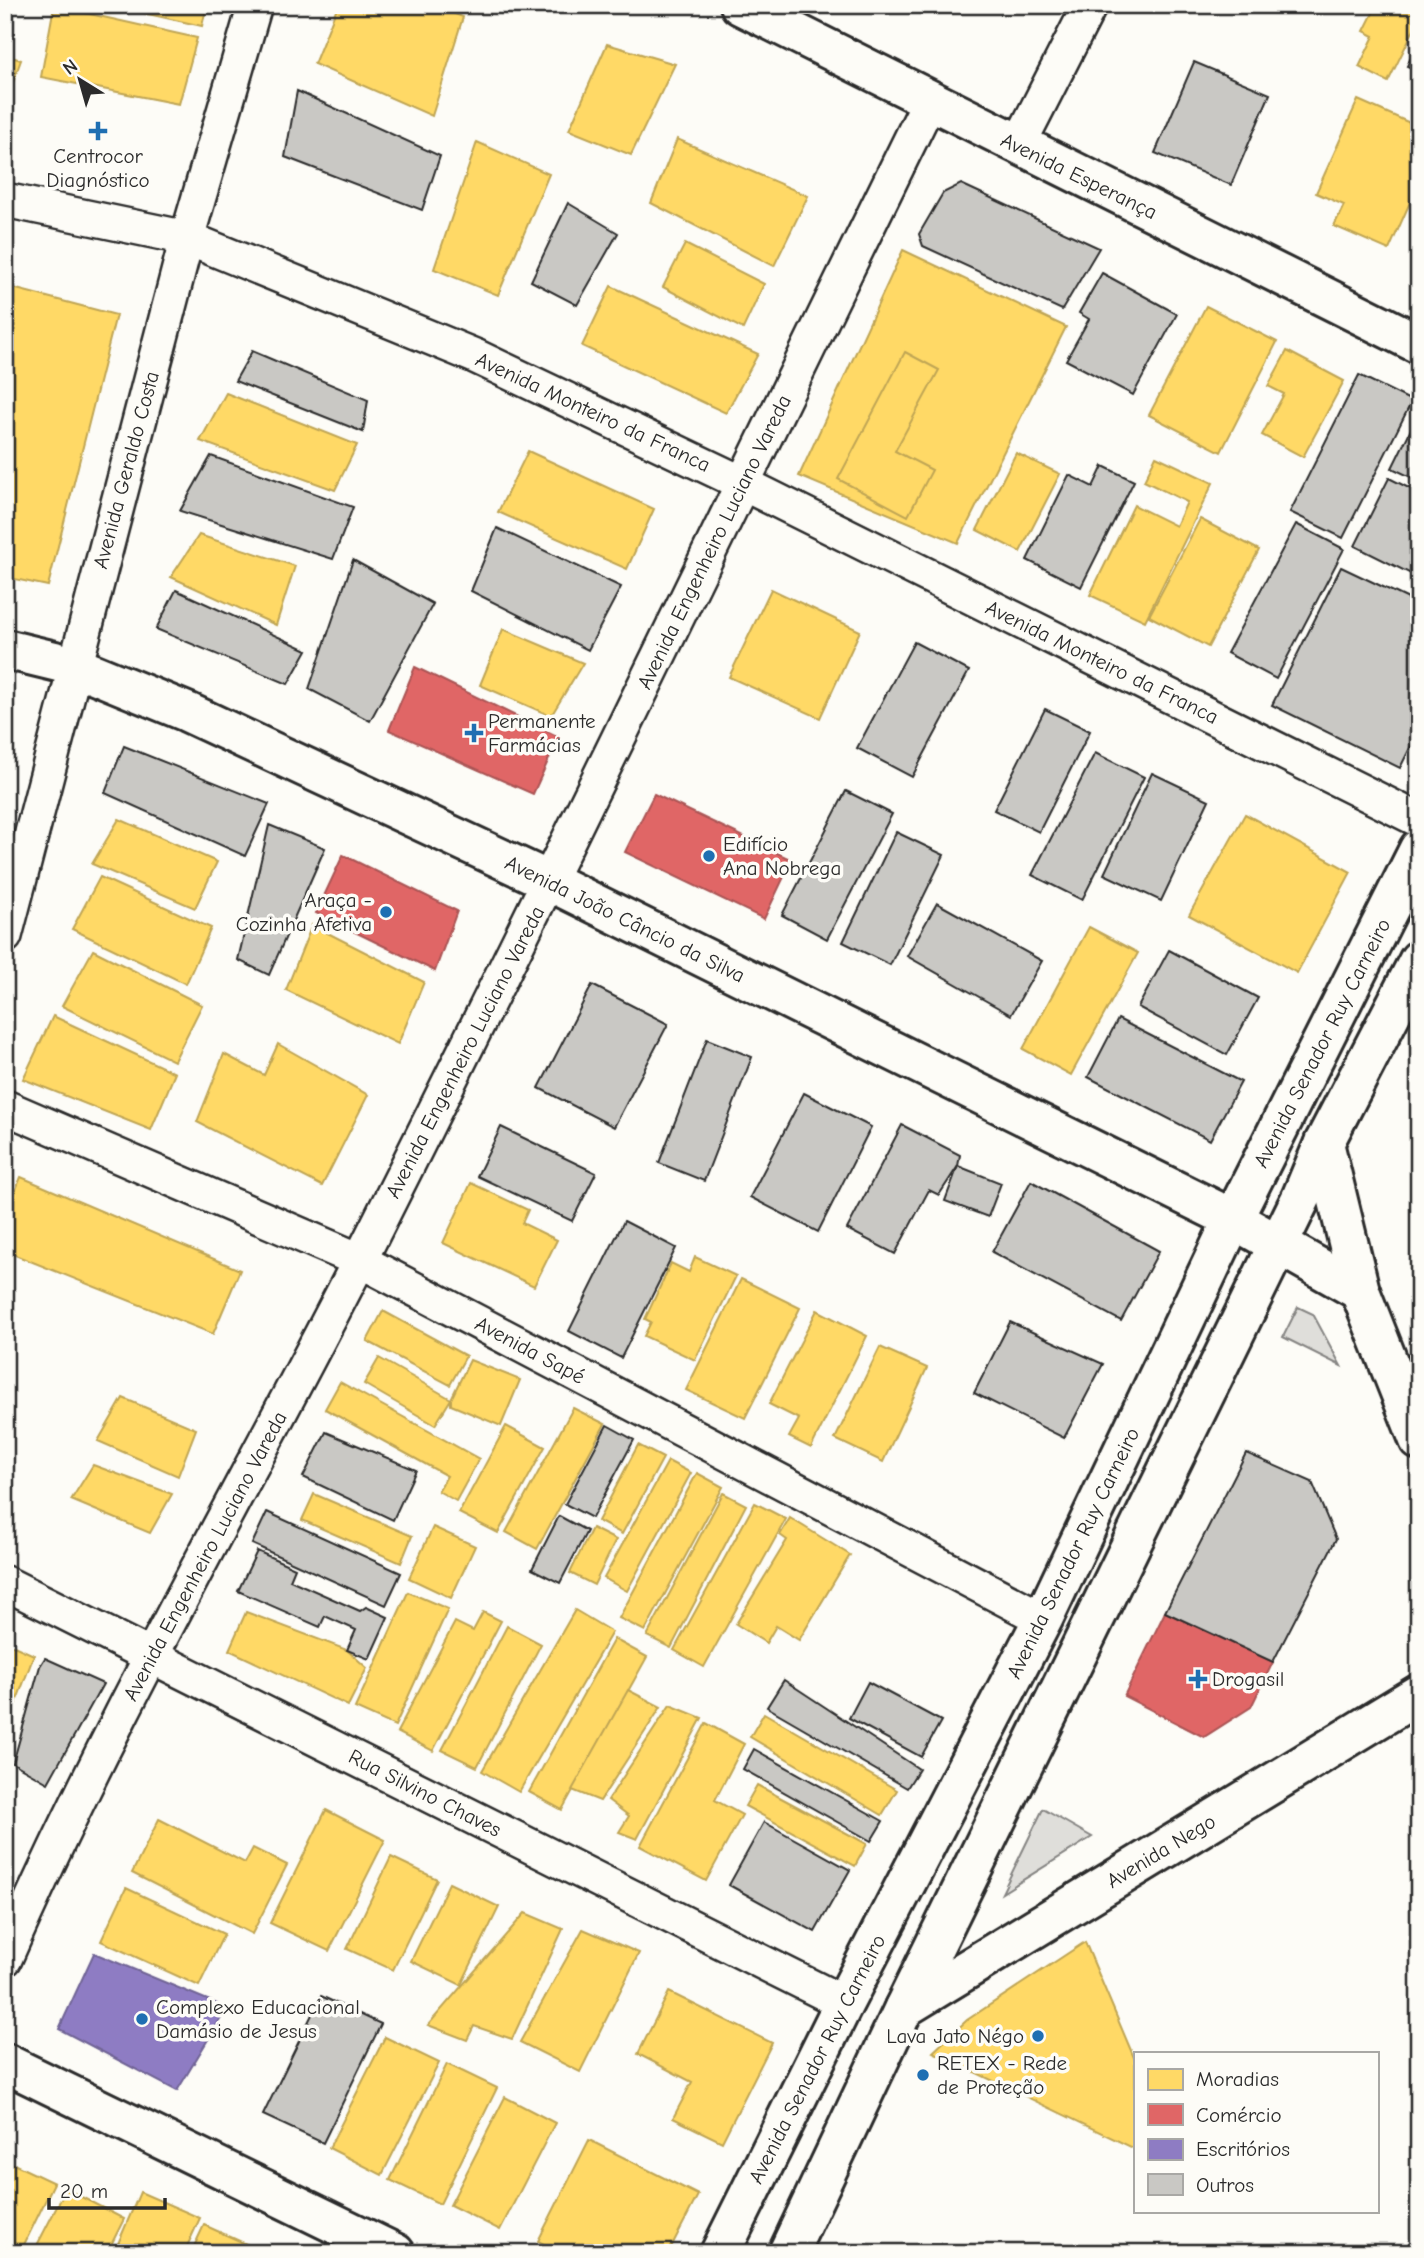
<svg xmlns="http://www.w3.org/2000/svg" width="1424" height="2258" viewBox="0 0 1424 2258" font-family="'Comic Neue',sans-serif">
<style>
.green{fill:#dfdeda;stroke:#858482;stroke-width:2}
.homes{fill:#ffd966;stroke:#bfa554;stroke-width:2}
.shops{fill:#e06666;stroke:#aa5454;stroke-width:2}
.offices{fill:#8e7cc3;stroke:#706495;stroke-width:2}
.building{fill:#c9c8c4;stroke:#2b2b2b;stroke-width:2}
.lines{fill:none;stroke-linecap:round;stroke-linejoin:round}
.street-casing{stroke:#2b2b2b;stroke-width:38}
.secondary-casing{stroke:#2b2b2b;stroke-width:44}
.primary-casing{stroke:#2b2b2b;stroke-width:44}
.street{stroke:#fdfcf7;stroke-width:33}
.secondary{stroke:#fdfcf7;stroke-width:38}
.primary{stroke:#fdfcf7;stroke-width:38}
.poi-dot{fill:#1f6fb2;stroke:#fdfcf7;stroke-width:2.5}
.labels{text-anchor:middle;stroke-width:7;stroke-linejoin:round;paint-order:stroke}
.poi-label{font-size:21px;fill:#2b2b2b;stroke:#fdfcf7;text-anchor:start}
.street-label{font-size:21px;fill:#2b2b2b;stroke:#fdfcf7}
</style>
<rect width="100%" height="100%" fill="#fdfcf7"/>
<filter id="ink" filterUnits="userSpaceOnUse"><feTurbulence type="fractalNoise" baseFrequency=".0143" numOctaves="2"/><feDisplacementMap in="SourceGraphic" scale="14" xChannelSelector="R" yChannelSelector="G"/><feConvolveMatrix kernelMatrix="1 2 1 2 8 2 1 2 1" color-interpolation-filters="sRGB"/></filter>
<g filter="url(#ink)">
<g class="green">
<polygon points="1298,1307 1313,1314 1341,1366 1283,1337"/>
<polygon points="1043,1809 1092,1837 1002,1893"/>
</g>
<g class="homes">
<polygon points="108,5 207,5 202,26"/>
<polygon points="338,5 431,5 463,17 432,116 314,64"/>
<polygon points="1377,5 1419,5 1419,19 1388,82 1359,67 1374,36 1364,31"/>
<polygon points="54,6 197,38 179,104 41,77"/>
<polygon points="607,44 675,64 631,155 569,130"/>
<polygon points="5,55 21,60 5,104"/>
<polygon points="1358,100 1419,127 1419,182 1389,250 1334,226 1344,205 1316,193"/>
<polygon points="677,139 808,196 774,266 651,203"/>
<polygon points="477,142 549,174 498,295 434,269"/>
<polygon points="685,244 764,284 743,329 663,287"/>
<polygon points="903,250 1066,327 958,543 799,476"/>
<polygon points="5,286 116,315 48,586 5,577"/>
<polygon points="611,286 758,354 726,413 582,346"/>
<polygon points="1206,306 1277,342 1221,452 1149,415"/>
<polygon points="1287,351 1344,381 1303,457 1262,435 1284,394 1268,386"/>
<polygon points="905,352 939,370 895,451 932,470 908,516 838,479"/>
<polygon points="226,393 357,445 335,490 200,441"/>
<polygon points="528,451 654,509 627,569 498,512"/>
<polygon points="1016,453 1060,474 1020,552 977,530"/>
<polygon points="1156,456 1213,483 1145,621 1090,595 1134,505 1176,526 1187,502 1144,481"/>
<polygon points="1200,519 1259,550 1208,647 1149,616"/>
<polygon points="199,535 295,566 276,625 171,577"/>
<polygon points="771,589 860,631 820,718 729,677"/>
<polygon points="503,629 583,663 551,716 480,685"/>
<polygon points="1245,814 1351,872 1297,973 1189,915"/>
<polygon points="119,819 217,862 195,908 92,864"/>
<polygon points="100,877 211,928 186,984 72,929"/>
<polygon points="312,925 424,982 398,1044 286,990"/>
<polygon points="1089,927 1138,953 1071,1075 1023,1049"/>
<polygon points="93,950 202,1005 174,1061 62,1006"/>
<polygon points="53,1016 175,1073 151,1130 23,1079"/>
<polygon points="278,1044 368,1095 322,1186 197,1122 224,1054 264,1075"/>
<polygon points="21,1177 240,1270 213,1334 5,1251 5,1215"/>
<polygon points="471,1183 528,1210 522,1223 557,1240 534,1286 443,1243"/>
<polygon points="695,1257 736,1276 695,1360 644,1336 651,1322 645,1319 671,1263 689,1272"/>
<polygon points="741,1279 800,1308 745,1418 686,1390"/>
<polygon points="817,1310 867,1336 811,1448 789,1437 799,1419 769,1404"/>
<polygon points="383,1311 466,1356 450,1385 367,1341"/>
<polygon points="880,1347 927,1368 883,1462 835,1439"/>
<polygon points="379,1358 451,1399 435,1425 364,1384"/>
<polygon points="470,1360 520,1380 501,1426 451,1405 451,1399"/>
<polygon points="340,1382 479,1459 456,1501 438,1491 447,1476 325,1409"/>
<polygon points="123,1398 196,1429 178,1476 98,1441"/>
<polygon points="573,1408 605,1424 537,1549 506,1532"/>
<polygon points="506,1426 545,1447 498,1533 459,1513"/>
<polygon points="638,1445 663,1458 622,1534 598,1521"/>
<polygon points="668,1461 691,1473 627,1591 604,1578"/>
<polygon points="93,1465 172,1494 150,1533 71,1500"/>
<polygon points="697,1473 723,1487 645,1631 619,1618"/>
<polygon points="723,1493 746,1505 671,1648 647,1636"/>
<polygon points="314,1494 412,1536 401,1563 302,1520"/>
<polygon points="755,1503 786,1519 704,1667 674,1650"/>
<polygon points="790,1518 850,1555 799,1640 776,1626 766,1643 736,1624 787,1540 780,1535"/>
<polygon points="433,1527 475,1546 451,1598 409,1578"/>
<polygon points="592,1528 616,1540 594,1585 570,1573"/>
<polygon points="408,1592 448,1609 395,1726 355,1708"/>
<polygon points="575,1610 612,1632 519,1792 482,1771"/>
<polygon points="246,1612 347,1650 367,1668 348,1706 229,1650"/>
<polygon points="483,1612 501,1621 433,1751 397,1732 455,1622 473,1631"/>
<polygon points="507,1626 541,1644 477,1767 442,1750"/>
<polygon points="614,1639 647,1657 562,1810 529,1792"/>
<polygon points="5,1642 34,1655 14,1708 5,1703"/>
<polygon points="628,1690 661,1707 600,1801 572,1790"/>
<polygon points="670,1705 702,1718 637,1839 619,1832 629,1816 608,1800"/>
<polygon points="764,1713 897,1790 882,1815 750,1737"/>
<polygon points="706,1723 744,1744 715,1800 742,1815 706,1881 640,1846"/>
<polygon points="757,1785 867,1844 855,1866 745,1806"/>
<polygon points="326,1810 385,1840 329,1951 270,1923"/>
<polygon points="159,1819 245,1863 253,1848 287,1865 252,1934 132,1873"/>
<polygon points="391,1857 437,1879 393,1970 347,1949"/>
<polygon points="449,1883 499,1907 461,1985 411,1961"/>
<polygon points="126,1888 224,1934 199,1986 101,1941"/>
<polygon points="525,1913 563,1929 512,2039 474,2026 467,2040 428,2025"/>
<polygon points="583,1929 639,1953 580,2072 520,2042"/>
<polygon points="1085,1942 1135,2060 1135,2149 933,2052 967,2020"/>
<polygon points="669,1992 772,2043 722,2142 673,2118 692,2082 638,2054"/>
<polygon points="385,2037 439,2063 382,2175 329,2148"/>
<polygon points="447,2064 497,2088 440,2204 390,2180"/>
<polygon points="505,2097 555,2123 500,2230 450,2205"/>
<polygon points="589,2140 698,2195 668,2253 561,2253 538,2241"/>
<polygon points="5,2160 54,2183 20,2253 5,2253"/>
<polygon points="66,2189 124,2219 107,2253 33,2253"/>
<polygon points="140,2192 200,2218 184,2253 114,2253"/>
<polygon points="204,2225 253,2247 251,2253 191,2253"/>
</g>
<g class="shops">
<polygon points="415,667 559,737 533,794 389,730"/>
<polygon points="654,794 792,860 764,919 625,852"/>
<polygon points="343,855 457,911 435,971 316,913"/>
<polygon points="1165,1612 1273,1662 1251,1707 1204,1737 1124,1696"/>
</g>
<polygon class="offices" points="94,1953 227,2008 177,2091 59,2029"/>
<g class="building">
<polygon points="1419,40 1419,71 1407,66"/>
<polygon points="1194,62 1270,94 1231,185 1155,153"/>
<polygon points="297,91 440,156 422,210 285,157"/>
<polygon points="961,184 1099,248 1062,310 923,246 919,234 943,193"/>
<polygon points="568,203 618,233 577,305 531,281"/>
<polygon points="1102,273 1177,314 1133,395 1066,360 1089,319 1079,313"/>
<polygon points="252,351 368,400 363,432 235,381"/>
<polygon points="1359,375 1412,401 1343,538 1290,512"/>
<polygon points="1418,415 1419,416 1419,481 1392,468"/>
<polygon points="211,456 353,507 333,559 180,511"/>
<polygon points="1103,466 1134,481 1081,587 1027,560 1069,475 1093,487"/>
<polygon points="1389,478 1419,493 1419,578 1355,546"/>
<polygon points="1296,524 1344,549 1276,679 1227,653"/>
<polygon points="497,528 621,587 588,650 471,591"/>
<polygon points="353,560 433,604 370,721 309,689"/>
<polygon points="1341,567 1419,604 1419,730 1400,768 1272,705"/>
<polygon points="176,590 307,650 288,684 156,629"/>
<polygon points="914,642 969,671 912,777 857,748"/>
<polygon points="1045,709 1090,731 1039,832 994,810"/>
<polygon points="124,746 269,804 245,856 105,793"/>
<polygon points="1095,753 1144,777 1082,900 1032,875"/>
<polygon points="1152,773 1209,800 1161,901 1104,874"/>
<polygon points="846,791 892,814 827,939 782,915"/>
<polygon points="269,825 325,848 269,975 238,960"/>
<polygon points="896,832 944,855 890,965 843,942"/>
<polygon points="937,903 1042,961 1011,1015 907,956"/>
<polygon points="1169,950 1258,998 1227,1055 1138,1007"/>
<polygon points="592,985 668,1024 614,1127 539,1088"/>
<polygon points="1118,1019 1241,1082 1210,1140 1088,1077"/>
<polygon points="707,1039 752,1057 704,1181 659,1163"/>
<polygon points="804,1093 871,1127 818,1232 750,1197"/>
<polygon points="902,1125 960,1155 958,1166 939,1195 929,1190 895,1254 847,1229"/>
<polygon points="501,1127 596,1173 572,1221 477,1176"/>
<polygon points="958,1166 1001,1183 988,1217 945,1201"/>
<polygon points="1031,1181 1159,1251 1121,1321 992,1252"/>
<polygon points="624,1221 676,1248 621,1358 569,1331"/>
<polygon points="1010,1322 1103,1364 1064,1438 974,1393"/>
<polygon points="607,1425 634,1440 592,1518 565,1504"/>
<polygon points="326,1432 416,1470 393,1520 303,1477"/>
<polygon points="1246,1453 1312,1482 1336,1539 1273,1662 1165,1612"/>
<polygon points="267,1512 401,1573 386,1605 252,1544"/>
<polygon points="559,1516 587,1531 560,1583 532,1569"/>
<polygon points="257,1551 295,1568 290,1580 360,1611 366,1607 388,1617 369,1659 347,1650 356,1630 325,1616 320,1627 238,1591"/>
<polygon points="45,1658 103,1684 48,1783 13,1763 40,1666"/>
<polygon points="784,1680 919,1769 907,1788 767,1707"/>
<polygon points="868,1682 941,1721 921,1757 849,1718"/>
<polygon points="754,1749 883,1821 871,1841 743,1769"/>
<polygon points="764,1822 850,1870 815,1932 729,1885"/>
<polygon points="321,1996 381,2024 323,2143 263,2115"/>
</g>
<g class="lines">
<defs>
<g id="street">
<polyline points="1018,146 1090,5"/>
<polyline points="5,200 187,238 475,356 742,483 1419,820"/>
<polyline points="5,936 187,238 255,5"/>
<polyline points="5,1107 359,1260 1043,1619"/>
<polyline points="5,1583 844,2003"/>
<path d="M5,1959C111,1716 244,1487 364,1252C557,870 741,484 930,100"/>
</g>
<g id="secondary">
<polyline points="740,5 1419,344"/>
<polyline points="5,649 75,666 187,712 551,882 1233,1219 1360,1291"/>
<polyline points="1324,1143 1360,1291 1419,1440"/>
<polyline points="904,2008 1419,1694"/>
<polyline points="5,2063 395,2253"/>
</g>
<g id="primary">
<polyline points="720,2253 844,2003 1043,1619 1233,1219 1419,849"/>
<polyline points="788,2253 904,2008 1301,1198 1324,1143 1419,960"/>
</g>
</defs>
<use href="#street" class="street-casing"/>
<use href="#secondary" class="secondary-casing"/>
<use href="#primary" class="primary-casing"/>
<use href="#street" class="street"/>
<use href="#secondary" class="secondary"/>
<use href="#primary" class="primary"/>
</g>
</g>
<g class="poi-dot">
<path d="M94.5 120.5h7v7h7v7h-7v7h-7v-7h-7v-7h7z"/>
<path d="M470.5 722.5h7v7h7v7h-7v7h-7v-7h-7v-7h7z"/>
<circle cx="709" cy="856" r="7"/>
<circle cx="386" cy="912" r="7"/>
<path d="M1194.5 1668.5h7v7h7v7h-7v7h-7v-7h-7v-7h7z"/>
<circle cx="142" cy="2019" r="7"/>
<circle cx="1038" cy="2036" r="7"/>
<circle cx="923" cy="2075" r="7"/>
</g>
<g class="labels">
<g class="poi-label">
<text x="98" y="163" text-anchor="middle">Centrocor<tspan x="98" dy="24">Diagnóstico</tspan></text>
<text x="488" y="728">Permanente<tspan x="488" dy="24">Farmácias</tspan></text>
<text x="723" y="851">Edifício<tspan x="723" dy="24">Ana Nobrega</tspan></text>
<text x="372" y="907" text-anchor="end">Araça -<tspan x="372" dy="24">Cozinha Afetiva</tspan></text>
<text x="1212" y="1686">Drogasil</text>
<text x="156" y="2014">Complexo Educacional<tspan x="156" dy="24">Damásio de Jesus</tspan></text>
<text x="1024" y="2043" text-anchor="end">Lava Jato Négo</text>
<text x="937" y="2070">RETEX - Rede<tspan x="937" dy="24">de Proteção</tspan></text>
</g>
<g class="street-label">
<text transform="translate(1079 176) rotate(26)" y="7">Avenida Esperança</text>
<text transform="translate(593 412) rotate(25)" y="7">Avenida Monteiro da Franca</text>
<text transform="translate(126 470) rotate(-75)" y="7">Avenida Geraldo Costa</text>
<text transform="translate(714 542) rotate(-64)" y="7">Avenida Engenheiro Luciano Vareda</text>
<text transform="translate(1102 662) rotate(26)" y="7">Avenida Monteiro da Franca</text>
<text transform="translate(625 919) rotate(26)" y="7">Avenida João Câncio da Silva</text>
<text transform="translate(1322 1043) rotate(-63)" y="7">Avenida Senador Ruy Carneiro</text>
<text transform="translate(465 1052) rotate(-63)" y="7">Avenida Engenheiro Luciano Vareda</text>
<text transform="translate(530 1350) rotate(28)" y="7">Avenida Sapé</text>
<text transform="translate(1073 1553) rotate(-64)" y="7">Avenida Senador Ruy Carneiro</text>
<text transform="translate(205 1556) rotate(-62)" y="7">Avenida Engenheiro Luciano Vareda</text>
<text transform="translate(425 1793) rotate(27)" y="7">Rua Silvino Chaves</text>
<text transform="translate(1161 1851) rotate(-31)" y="7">Avenida Nego</text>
<text transform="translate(817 2059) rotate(-63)" y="7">Avenida Senador Ruy Carneiro</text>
</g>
</g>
<rect width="1424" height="2258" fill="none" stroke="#fdfcf7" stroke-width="28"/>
<rect x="14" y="14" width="1396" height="2230" fill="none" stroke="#2b2b2b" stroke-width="2.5" filter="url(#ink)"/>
<rect x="1134" y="2052" width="245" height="161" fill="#fdfcf7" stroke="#a9a8a5" stroke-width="2"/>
<rect x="1148" y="2069" width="35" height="21" fill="#ffd966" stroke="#a9a8a5" stroke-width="2"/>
<text x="1196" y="2086" font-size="21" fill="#2b2b2b">Moradias</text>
<rect x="1148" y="2104" width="35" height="21" fill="#e06666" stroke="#a9a8a5" stroke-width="2"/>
<text x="1196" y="2122" font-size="21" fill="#2b2b2b">Comércio</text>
<rect x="1148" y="2139" width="35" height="21" fill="#8e7cc3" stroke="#a9a8a5" stroke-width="2"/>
<text x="1196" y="2156" font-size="21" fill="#2b2b2b">Escritórios</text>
<rect x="1148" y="2174" width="35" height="21" fill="#c9c8c4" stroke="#a9a8a5" stroke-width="2"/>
<text x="1196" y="2192" font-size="21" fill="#2b2b2b">Outros</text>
<g transform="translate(80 80) rotate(323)" stroke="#fdfcf7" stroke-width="5" paint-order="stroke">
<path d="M0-5L12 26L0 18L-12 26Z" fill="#2b2b2b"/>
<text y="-10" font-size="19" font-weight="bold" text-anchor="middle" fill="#2b2b2b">N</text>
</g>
<path d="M49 2198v10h116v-10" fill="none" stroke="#2b2b2b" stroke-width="3.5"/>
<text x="60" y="2198" font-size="21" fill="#2b2b2b" stroke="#fdfcf7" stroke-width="5" paint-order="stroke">20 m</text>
</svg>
